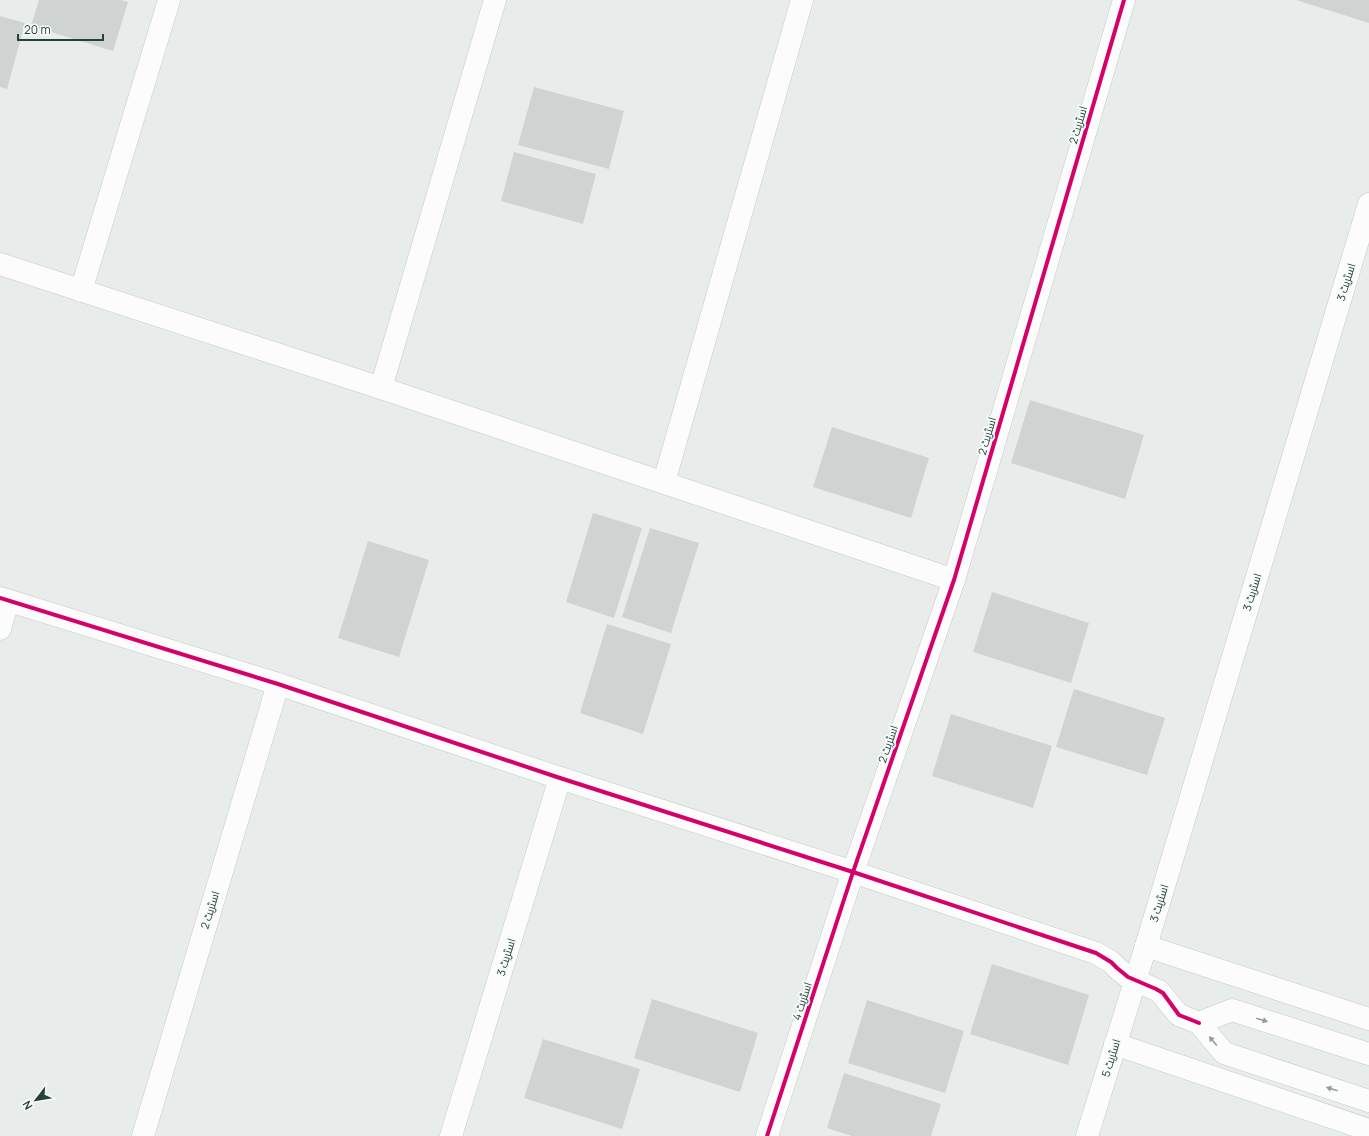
<svg xmlns="http://www.w3.org/2000/svg" width="1369" height="1136" viewBox="0 0 1369 1136" font-family="Manrope,Cairo,sans-serif">
<style>
.building{fill:#cfd4d2}
.lines{fill:none;stroke-linecap:round;stroke-linejoin:round}
.street-casing{stroke:#c5cac8;stroke-width:23}
.secondary-casing{stroke:#c3cbc8;stroke-width:23}
.street{stroke:#fcfcfc;stroke-width:22}
.secondary{stroke:#fcfcfc;stroke-width:22}
.cycleway-casing{stroke:#f7fbf9;stroke-width:6}
.cycleway{stroke:#d6006c;stroke-width:4}
.oneway{fill:#909f9b}
.labels{text-anchor:middle;stroke-width:3.5;stroke-linejoin:round;paint-order:stroke}
.street-label{font-size:11px;fill:#24423a;stroke:#f7fbf9}
</style>
<rect width="100%" height="100%" fill="#e8edeb"/>
<g class="building">
<polygon points="39,0 120,0 128,2 113,51 31,26"/>
<polygon points="1296,0 1369,0 1369,23"/>
<polygon points="0,16 25,23 7,89 0,87"/>
<polygon points="534,87 624,111 609,169 518,145"/>
<polygon points="514,152 596,174 583,224 501,201"/>
<polygon points="1030,400 1144,435 1125,499 1011,463"/>
<polygon points="832,427 929,458 911,518 813,487"/>
<polygon points="593,513 642,528 614,618 566,602"/>
<polygon points="650,528 699,543 671,633 622,617"/>
<polygon points="368,541 429,560 399,657 338,638"/>
<polygon points="992,592 1089,623 1071,683 973,652"/>
<polygon points="607,624 671,644 643,734 580,713"/>
<polygon points="1074,689 1165,718 1147,775 1056,747"/>
<polygon points="951,714 1052,746 1033,808 932,776"/>
<polygon points="992,964 1089,995 1068,1065 970,1034"/>
<polygon points="652,999 758,1033 740,1092 634,1058"/>
<polygon points="867,1000 964,1031 945,1093 848,1063"/>
<polygon points="543,1039 640,1069 622,1129 524,1098"/>
<polygon points="844,1073 941,1104 931,1136 852,1136 827,1128"/>
</g>
<g class="lines">
<defs>
<g id="street">
<polyline points="0,264 381,388 954,580"/>
<polyline points="81,291 169,0"/>
<polyline points="381,388 495,0"/>
<polyline points="664,482 802,0"/>
<polyline points="0,629 8,601"/>
<polyline points="1146,946 1369,1019"/>
<polyline points="1115,1044 1369,1130"/>
<polyline points="143,1136 278,684"/>
<polyline points="451,1136 560,778"/>
<polyline points="767,1136 853,872 954,580 1124,0"/>
<polyline points="1087,1136 1146,946 1369,204"/>
</g>
<g id="secondary">
<polyline points="0,598 278,684 560,778 853,872 1096,953 1111,962 1117,968 1128,977 1159,991 1179,1015 1199,1023 1224,1053 1369,1101"/>
<polyline points="1199,1023 1232,1010 1369,1054"/>
</g>
</defs>
<use href="#street" class="street-casing"/>
<use href="#secondary" class="secondary-casing"/>
<use href="#street" class="street"/>
<use href="#secondary" class="secondary"/>
<defs>
<g id="cycleway">
<polyline points="0,598 278,684 560,778 853,872 1096,953 1111,962 1117,968 1128,977 1156,989 1163,993 1179,1015 1199,1023"/>
<polyline points="767,1136 853,872 954,580 1124,0"/>
</g>
</defs>
<use href="#cycleway" class="cycleway-casing"/>
<use href="#cycleway" class="cycleway"/>
</g>
<defs><path id="oneway-solid" d="M-6-.8H1V-3.2L6.5 0L1 3.2V.8H-6Z"/></defs>
<g class="oneway">
<use href="#oneway-solid" transform="translate(1262 1020) rotate(18)"/>
<use href="#oneway-solid" transform="translate(1213 1041) rotate(-130)"/>
<use href="#oneway-solid" transform="translate(1332 1089) rotate(-162)"/>
</g>
<g class="labels">
<g class="street-label">
<text transform="translate(1078 125) rotate(-74)" y="4">اسٹریٹ 2</text>
<text transform="translate(1346 282) rotate(-73)" y="4">اسٹریٹ 3</text>
<text transform="translate(987 436) rotate(-74)" y="4">اسٹریٹ 2</text>
<text transform="translate(1252 592) rotate(-73)" y="4">اسٹریٹ 3</text>
<text transform="translate(888 744) rotate(-71)" y="4">اسٹریٹ 2</text>
<text transform="translate(1159 903) rotate(-73)" y="4">اسٹریٹ 3</text>
<text transform="translate(210 910) rotate(-73)" y="4">اسٹریٹ 2</text>
<text transform="translate(506 957) rotate(-73)" y="4">اسٹریٹ 3</text>
<text transform="translate(802 1001) rotate(-72)" y="4">اسٹریٹ 4</text>
<text transform="translate(1111 1058) rotate(-73)" y="4">اسٹریٹ 5</text>
</g>
</g>
<g transform="translate(36 1100) rotate(239)" stroke="#f7fbf9" stroke-width="3" paint-order="stroke">
<path d="M0-3L7 15L0 10L-7 15Z" fill="#24423a"/>
<text y="-6" font-size="11" font-weight="bold" text-anchor="middle" fill="#24423a">N</text>
</g>
<path d="M18 34v6h85v-6" fill="none" stroke="#24423a" stroke-width="2"/>
<text x="24" y="34" font-size="12" fill="#24423a" stroke="#f7fbf9" stroke-width="3" paint-order="stroke">20 m</text>
</svg>
